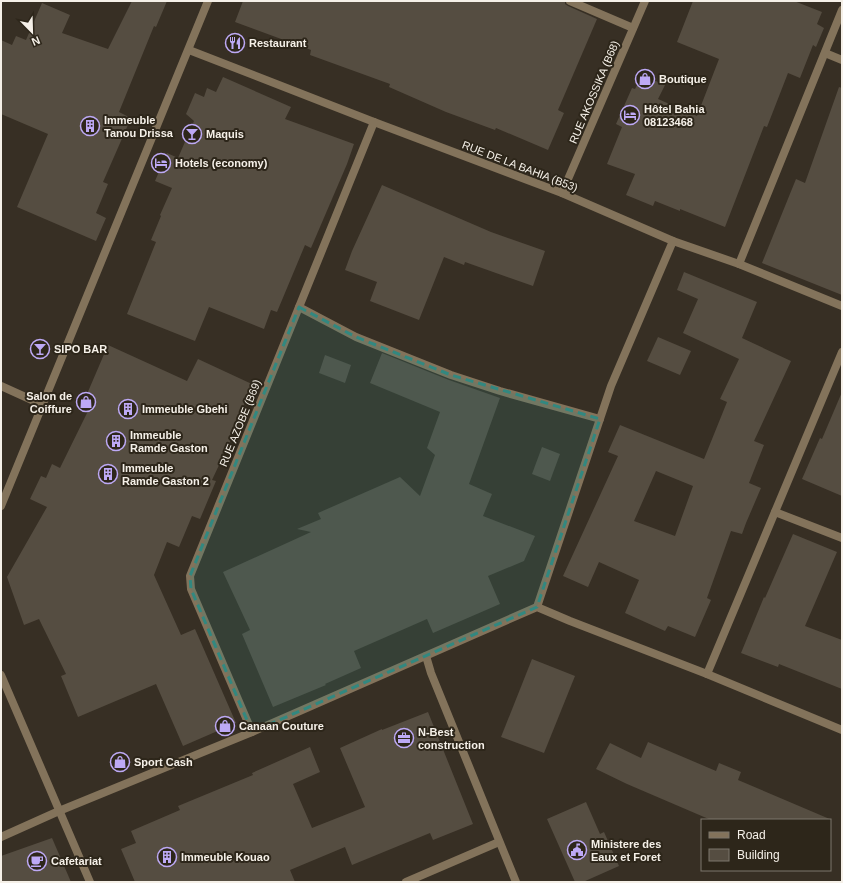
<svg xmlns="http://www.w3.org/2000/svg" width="843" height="883" viewBox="0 0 843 883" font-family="Helvetica,sans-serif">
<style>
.building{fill:#554d41;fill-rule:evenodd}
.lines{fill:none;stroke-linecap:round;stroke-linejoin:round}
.minor{stroke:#83735b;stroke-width:8}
.marked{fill:#328880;fill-opacity:0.2;stroke:#328880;stroke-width:3;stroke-dasharray:8 5;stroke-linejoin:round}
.labels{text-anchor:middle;stroke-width:4;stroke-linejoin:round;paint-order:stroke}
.poi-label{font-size:11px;font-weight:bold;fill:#f5f0e8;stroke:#2d261a;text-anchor:start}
.street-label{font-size:11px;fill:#f5f0e8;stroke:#2d261a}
</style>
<rect width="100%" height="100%" fill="#372f24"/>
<g class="building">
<polygon points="132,1 167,1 156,27 154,26 119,112 131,118 103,182 108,184 96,213 106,218 96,241 17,207 48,134 1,114 1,40 12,45 16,36 26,40 42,3 70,15 62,33 108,49"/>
<polygon points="243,1 565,1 565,4 568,6 597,19 558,110 564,113 548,150 496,128 495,130 446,112 389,87 390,84 310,55 311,50 235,22"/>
<polygon points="693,1 794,1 822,12 817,24 824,28 816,47 813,45 800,78 788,73 767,127 764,126 725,227 680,209 680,211 655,201 653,206 626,195 635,174 607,164 622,127 616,124 632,88 635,89 642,75 665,85 658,99 697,116 719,59 677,42"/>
<polygon points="223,77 291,107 285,119 354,144 347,164 311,248 305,245 277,312 271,310 264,329 209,307 195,341 127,314 156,242 151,240 161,216 160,215 172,188 155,181 167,153 178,158 194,121 186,114 195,93 204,97 207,88 216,92"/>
<polygon points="839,87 842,88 842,295 762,263 796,179 805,183"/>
<polygon points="382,185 491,232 545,251 533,286 465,262 464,265 444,257 419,320 370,301 377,282 345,270 352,251"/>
<path d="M684,272L757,302L742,338L791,361L754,441L764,445L749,483L761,488L746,523L742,534L731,531L707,598L711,600L695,637L668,626L665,631L625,613L639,580L599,562L588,587L563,576L618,456L608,452L620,425L704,459L727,402L720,399L739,359L683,333L698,299L677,290ZM656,471L693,486L675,536L634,521Z"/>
<polygon points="658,337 691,351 680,375 647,361"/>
<polygon points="108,345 187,381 198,359 254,385 240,413 243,414 212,480 216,481 200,519 192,516 179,547 167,542 154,575 181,635 195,629 236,723 183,746 156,684 78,717 61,676 66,674 39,619 24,625 7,577 47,507 30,499 41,476 46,478 52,464 60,468 88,411 81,408"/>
<polygon points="382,353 449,380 500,398 469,484 492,494 483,516 535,536 524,561 488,576 500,604 433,633 427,619 354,651 361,668 325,684 326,685 273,707 242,634 250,630 223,572 311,532 297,529 321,519 318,513 400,477 420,496 435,455 427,448 440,412 370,383"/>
<polygon points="325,355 351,365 345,383 319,373"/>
<polygon points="842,392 842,496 802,479 820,438 822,439"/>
<polygon points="542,447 560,454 550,481 532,474"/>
<polygon points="793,534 837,552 805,626 842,640 842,689 779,664 778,667 741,653 764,597 765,598"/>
<polygon points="532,659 575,676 544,753 501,737"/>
<polygon points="428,712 473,824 433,840 430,833 352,865 345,847 290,870 295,882 135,882 121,849 136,843 131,831 180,810 178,806 253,775 252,773 310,747 320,772 293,784 312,828 365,807 340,748 382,729 382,730"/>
<polygon points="648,742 716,771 719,763 741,772 738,780 832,820 711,820 627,784 596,769 610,743 641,758"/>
<polygon points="586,802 600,834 604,832 619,866 583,882 575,882 547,819"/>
<polygon points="52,838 71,882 1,882 1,856"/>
</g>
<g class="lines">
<g class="minor">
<polyline points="570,1 633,28"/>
<polyline points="189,50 374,122 562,193 673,241 739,264 842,306"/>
<polyline points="825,53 842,60"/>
<polyline points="562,193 645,1"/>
<polyline points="739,264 842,10"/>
<polyline points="299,307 356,337 451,375 500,391 600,419"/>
<polyline points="1,386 43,405"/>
<polyline points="1,506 208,1"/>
<polyline points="775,512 842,538"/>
<polyline points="537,607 611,386 673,241"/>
<polyline points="426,656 431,673 516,882"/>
<polyline points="707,674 842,352"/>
<polyline points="1,675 90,882"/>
<polyline points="252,732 191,589 190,576 374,122"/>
<polyline points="1,837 59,811 252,732 537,607 570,621 707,674 842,730"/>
<polyline points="406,882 499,842"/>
</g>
</g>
<path class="marked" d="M299,307L356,337L451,375L600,419L537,607L252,732L191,589L190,576Z"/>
<defs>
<symbol id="restaurant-ring" viewBox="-11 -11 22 22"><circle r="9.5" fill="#2d261a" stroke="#bda9f5" stroke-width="1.5"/><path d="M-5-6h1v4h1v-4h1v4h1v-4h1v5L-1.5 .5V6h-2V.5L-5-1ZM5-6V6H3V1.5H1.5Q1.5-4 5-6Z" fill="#bda9f5"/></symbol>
<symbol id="shop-ring" viewBox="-11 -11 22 22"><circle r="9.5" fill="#2d261a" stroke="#bda9f5" stroke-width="1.5"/><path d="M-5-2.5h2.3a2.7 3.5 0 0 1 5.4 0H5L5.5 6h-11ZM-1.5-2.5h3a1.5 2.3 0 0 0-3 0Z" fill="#bda9f5"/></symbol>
<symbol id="hotel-ring" viewBox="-11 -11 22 22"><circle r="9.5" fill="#2d261a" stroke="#bda9f5" stroke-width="1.5"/><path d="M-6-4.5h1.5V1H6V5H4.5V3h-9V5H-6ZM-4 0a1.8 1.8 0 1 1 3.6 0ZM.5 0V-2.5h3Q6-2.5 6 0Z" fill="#bda9f5"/></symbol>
<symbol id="building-ring" viewBox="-11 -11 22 22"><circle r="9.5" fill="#2d261a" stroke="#bda9f5" stroke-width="1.5"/><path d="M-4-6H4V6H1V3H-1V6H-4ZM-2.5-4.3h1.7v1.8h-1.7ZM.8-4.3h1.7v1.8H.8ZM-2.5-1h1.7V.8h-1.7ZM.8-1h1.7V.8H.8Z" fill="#bda9f5"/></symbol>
<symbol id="bar-ring" viewBox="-11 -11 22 22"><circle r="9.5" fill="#2d261a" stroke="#bda9f5" stroke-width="1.5"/><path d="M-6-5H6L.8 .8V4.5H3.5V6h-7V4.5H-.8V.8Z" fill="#bda9f5"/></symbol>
<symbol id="office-ring" viewBox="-11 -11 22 22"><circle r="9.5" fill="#2d261a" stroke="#bda9f5" stroke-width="1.5"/><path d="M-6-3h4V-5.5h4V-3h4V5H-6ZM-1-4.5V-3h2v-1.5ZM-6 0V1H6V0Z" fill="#bda9f5"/></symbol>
<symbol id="civic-ring" viewBox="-11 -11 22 22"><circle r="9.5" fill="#2d261a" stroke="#bda9f5" stroke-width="1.5"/><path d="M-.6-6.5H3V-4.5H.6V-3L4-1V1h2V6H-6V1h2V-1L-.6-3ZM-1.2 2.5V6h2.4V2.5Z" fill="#bda9f5"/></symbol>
<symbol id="cafe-ring" viewBox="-11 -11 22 22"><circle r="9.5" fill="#2d261a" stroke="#bda9f5" stroke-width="1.5"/><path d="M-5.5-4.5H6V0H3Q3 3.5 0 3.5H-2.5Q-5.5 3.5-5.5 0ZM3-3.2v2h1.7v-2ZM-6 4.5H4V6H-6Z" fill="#bda9f5"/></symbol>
</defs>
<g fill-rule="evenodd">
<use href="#restaurant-ring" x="224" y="32" width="22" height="22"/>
<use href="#shop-ring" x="634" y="68" width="22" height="22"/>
<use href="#hotel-ring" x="619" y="104" width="22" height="22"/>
<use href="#building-ring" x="79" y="115" width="22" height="22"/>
<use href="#bar-ring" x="181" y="123" width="22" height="22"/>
<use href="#hotel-ring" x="150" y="152" width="22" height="22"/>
<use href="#bar-ring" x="29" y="338" width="22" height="22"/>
<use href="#shop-ring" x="75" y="391" width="22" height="22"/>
<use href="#building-ring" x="117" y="398" width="22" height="22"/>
<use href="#building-ring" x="105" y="430" width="22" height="22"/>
<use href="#building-ring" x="97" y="463" width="22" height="22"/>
<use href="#shop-ring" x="214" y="715" width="22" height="22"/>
<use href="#office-ring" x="393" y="727" width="22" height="22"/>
<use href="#shop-ring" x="109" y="751" width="22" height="22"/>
<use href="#civic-ring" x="566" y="839" width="22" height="22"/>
<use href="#building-ring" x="156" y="846" width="22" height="22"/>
<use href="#cafe-ring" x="26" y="850" width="22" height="22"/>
</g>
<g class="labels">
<g class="poi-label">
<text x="249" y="47">Restaurant</text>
<text x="659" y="83">Boutique</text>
<text x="644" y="113">Hôtel Bahia<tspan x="644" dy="13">08123468</tspan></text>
<text x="104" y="124">Immeuble<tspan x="104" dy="13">Tanou Drissa</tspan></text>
<text x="206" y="138">Maquis</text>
<text x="175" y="167">Hotels (economy)</text>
<text x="54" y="353">SIPO BAR</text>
<text x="72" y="400" text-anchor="end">Salon de<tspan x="72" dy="13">Coiffure</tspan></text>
<text x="142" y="413">Immeuble Gbehi</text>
<text x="130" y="439">Immeuble<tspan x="130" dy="13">Ramde Gaston</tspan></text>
<text x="122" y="472">Immeuble<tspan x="122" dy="13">Ramde Gaston 2</tspan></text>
<text x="239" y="730">Canaan Couture</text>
<text x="418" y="736">N-Best<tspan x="418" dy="13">construction</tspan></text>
<text x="134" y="766">Sport Cash</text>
<text x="591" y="848">Ministere des<tspan x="591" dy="13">Eaux et Foret</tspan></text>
<text x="181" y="861">Immeuble Kouao</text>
<text x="51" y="865">Cafetariat</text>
</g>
<g class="street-label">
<text transform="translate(594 92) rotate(-67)" y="4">RUE AKOSSIKA (B68)</text>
<text transform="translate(520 166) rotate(21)" y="4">RUE DE LA BAHIA (B53)</text>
<text transform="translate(240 423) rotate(-68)" y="4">RUE AZOBE (B69)</text>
</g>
</g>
<rect width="843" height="883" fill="none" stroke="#f5f0e8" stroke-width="4"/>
<rect x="701" y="819" width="130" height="52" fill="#2d261a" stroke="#7d776c"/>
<rect x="709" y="832" width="20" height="6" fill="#83735b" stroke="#7d776c"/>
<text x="737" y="839" font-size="12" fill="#f5f0e8">Road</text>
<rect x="709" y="849" width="20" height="12" fill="#554d41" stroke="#7d776c"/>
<text x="737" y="859" font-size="12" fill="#f5f0e8">Building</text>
<g transform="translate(32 32) rotate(157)" stroke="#2d261a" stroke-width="3" paint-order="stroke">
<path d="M0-3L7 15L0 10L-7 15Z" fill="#f5f0e8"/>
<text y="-6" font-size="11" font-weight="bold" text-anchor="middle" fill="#f5f0e8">N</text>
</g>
</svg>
